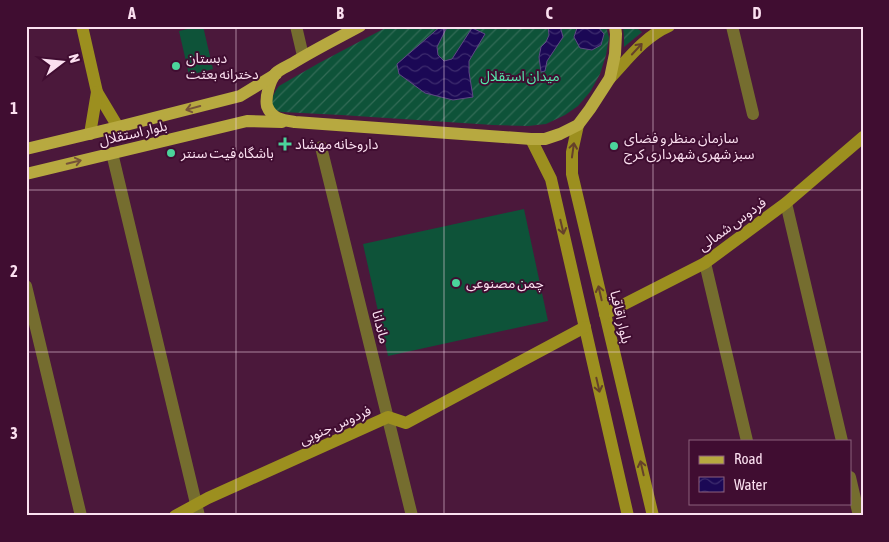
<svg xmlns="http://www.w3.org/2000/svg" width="889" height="542" viewBox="0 0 889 542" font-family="'Asap Condensed','Noto Sans Arabic',sans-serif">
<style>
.garden{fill:url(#garden-furrows)}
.pitch{fill:#0e5339}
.water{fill:url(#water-waves);stroke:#5e4984}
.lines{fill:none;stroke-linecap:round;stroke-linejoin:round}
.street{stroke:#756d2f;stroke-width:12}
.secondary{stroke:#9c8f1f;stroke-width:12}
.primary{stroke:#b7a940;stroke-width:12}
.oneway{stroke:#65412a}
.oneway2{stroke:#765338}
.grid{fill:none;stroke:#fbe0f0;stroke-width:1;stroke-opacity:0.55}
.poi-dot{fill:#4bd49b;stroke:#400d31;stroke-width:2}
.labels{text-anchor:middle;stroke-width:4;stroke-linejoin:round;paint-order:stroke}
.poi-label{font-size:14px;fill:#fbe0f0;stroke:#400d31;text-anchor:start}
.park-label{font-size:14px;fill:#55e9ab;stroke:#400d31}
.street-label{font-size:14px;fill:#fbe0f0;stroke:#400d31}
.neatline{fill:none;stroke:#fbe0f0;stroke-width:2}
.grid-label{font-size:16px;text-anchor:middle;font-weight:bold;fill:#fbe0f0}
</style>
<defs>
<pattern id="garden-furrows" width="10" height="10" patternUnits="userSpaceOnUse" patternTransform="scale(1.25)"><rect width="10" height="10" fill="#0e5339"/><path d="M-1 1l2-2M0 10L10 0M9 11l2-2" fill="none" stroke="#326b56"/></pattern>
<pattern id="water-waves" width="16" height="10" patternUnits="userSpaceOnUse" patternTransform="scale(1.25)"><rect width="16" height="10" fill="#1b0855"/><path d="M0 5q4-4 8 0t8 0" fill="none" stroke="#3d2c6e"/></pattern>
</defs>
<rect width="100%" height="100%" fill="#4b183b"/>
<g class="garden">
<path d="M389,26H606L609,38L606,55L600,74L590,92L578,106L565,115L546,124L528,126L493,125L341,115L282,112C266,110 272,95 279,86L319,63Z"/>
<polygon points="623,26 636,26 638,29 642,32 624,47 624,37"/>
</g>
<g class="pitch">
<polygon points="200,26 203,26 213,69 189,75 179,31"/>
<polygon points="524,209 548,321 388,356 363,244"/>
</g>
<g class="water">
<polygon points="441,26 447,27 437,47 438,55 444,61 452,59 472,28 485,34 469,61 469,72 473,97 453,100 425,93 399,74 397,64"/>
<polygon points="548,26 560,26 563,37 547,61 545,71 541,72 539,57 541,47 546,42 549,35"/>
<polygon points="579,26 598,27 604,34 601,45 592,50 580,48 574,37 577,28"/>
</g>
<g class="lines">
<g class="street">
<polyline points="296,26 303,56"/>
<polyline points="732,26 753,114"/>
<polyline points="321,147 412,516"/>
<polyline points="112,153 199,516"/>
<polyline points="786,203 842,441"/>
<polyline points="705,263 747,441"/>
<polyline points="26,286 81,516"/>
<polyline points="850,477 859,516"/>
</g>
<g class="secondary">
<polyline points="82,26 97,92 118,127"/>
<path d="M610,78C628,59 644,37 669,26"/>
<polyline points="578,125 572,152 572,174 653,516"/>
<polyline points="90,134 97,92"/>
<polyline points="531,139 551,179 628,516"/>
<polyline points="605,314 705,263 786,203 863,137"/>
<polyline points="175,516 208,498 388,417 406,423 585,327"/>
</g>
<g class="primary">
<path d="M360,26C338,38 314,50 293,63C288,66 280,69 276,73C270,80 265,97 267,106C272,119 282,120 295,122L531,139H545L560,134L578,125L590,109L610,78L615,54L616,34L615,26"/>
<polyline points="26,149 118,127 240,96 276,74"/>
<polyline points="26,174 247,121 282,122"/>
</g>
</g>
<defs><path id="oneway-shaft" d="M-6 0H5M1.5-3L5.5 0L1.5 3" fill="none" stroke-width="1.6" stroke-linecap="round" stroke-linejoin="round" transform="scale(1.25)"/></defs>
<g class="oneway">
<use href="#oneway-shaft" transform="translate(637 49) rotate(-47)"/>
<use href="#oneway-shaft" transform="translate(573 150) rotate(-82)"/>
<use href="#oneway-shaft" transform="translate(562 227) rotate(77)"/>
<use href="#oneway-shaft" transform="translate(600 293) rotate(-103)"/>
<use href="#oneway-shaft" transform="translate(598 385) rotate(77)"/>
<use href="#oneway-shaft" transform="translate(642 468) rotate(-103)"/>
</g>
<g class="oneway2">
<use href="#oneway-shaft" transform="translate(193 108) rotate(165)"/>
<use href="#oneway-shaft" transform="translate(74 162) rotate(-14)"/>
</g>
<path class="grid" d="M236,26V516M444,26V516M653,26V516M26,190H863M26,352H863"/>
<g class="poi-dot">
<circle cx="176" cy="66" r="5"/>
<path d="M282.5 136.5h5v5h5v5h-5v5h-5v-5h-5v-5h5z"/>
<circle cx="614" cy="146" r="5"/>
<circle cx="171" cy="153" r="5"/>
<circle cx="456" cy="283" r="5"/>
</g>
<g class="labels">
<g class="poi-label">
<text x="186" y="63">دبستان<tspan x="186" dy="16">دخترانه بعثت</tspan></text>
<text x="624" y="143">سازمان منظر و فضای<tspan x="624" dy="16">سبز شهری شهرداری کرج</tspan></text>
<text x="295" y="149">داروخانه مهشاد</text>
<text x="181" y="158">باشگاه فیت سنتر</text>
<text x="466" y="288">چمن مصنوعی</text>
</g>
<g class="park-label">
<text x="520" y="81">میدان استقلال</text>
</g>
<g class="street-label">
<text transform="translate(133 133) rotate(-13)" y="5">بلوار استقلال</text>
<text transform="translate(732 224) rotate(-36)" y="5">فردوس شمالی</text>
<text transform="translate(621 317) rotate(77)" y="5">بلوار اقاقیا</text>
<text transform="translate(381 327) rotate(76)" y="5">ماندانا</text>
<text transform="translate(335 425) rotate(-24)" y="5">فردوس جنوبی</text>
</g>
</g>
<rect width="889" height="542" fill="none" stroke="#400d31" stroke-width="55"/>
<rect x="689" y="440" width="162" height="65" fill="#400d31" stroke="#8b617d"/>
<rect x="699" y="456" width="25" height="8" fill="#b7a940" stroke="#8b617d"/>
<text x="734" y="464" font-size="15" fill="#fbe0f0">Road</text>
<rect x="699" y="477" width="25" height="15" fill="url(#water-waves)" stroke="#8b617d"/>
<text x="734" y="490" font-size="15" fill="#fbe0f0">Water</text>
<g transform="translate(62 62) rotate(74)" stroke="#400d31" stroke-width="4" paint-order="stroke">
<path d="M0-4L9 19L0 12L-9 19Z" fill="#fbe0f0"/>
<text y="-8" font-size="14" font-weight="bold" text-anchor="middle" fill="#fbe0f0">N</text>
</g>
<rect x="28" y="28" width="834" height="486" class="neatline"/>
<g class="grid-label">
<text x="132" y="19">A</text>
<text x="340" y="19">B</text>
<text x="549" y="19">C</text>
<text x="757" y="19">D</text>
<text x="14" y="114">1</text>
<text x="14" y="277">2</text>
<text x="14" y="439">3</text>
</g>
</svg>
